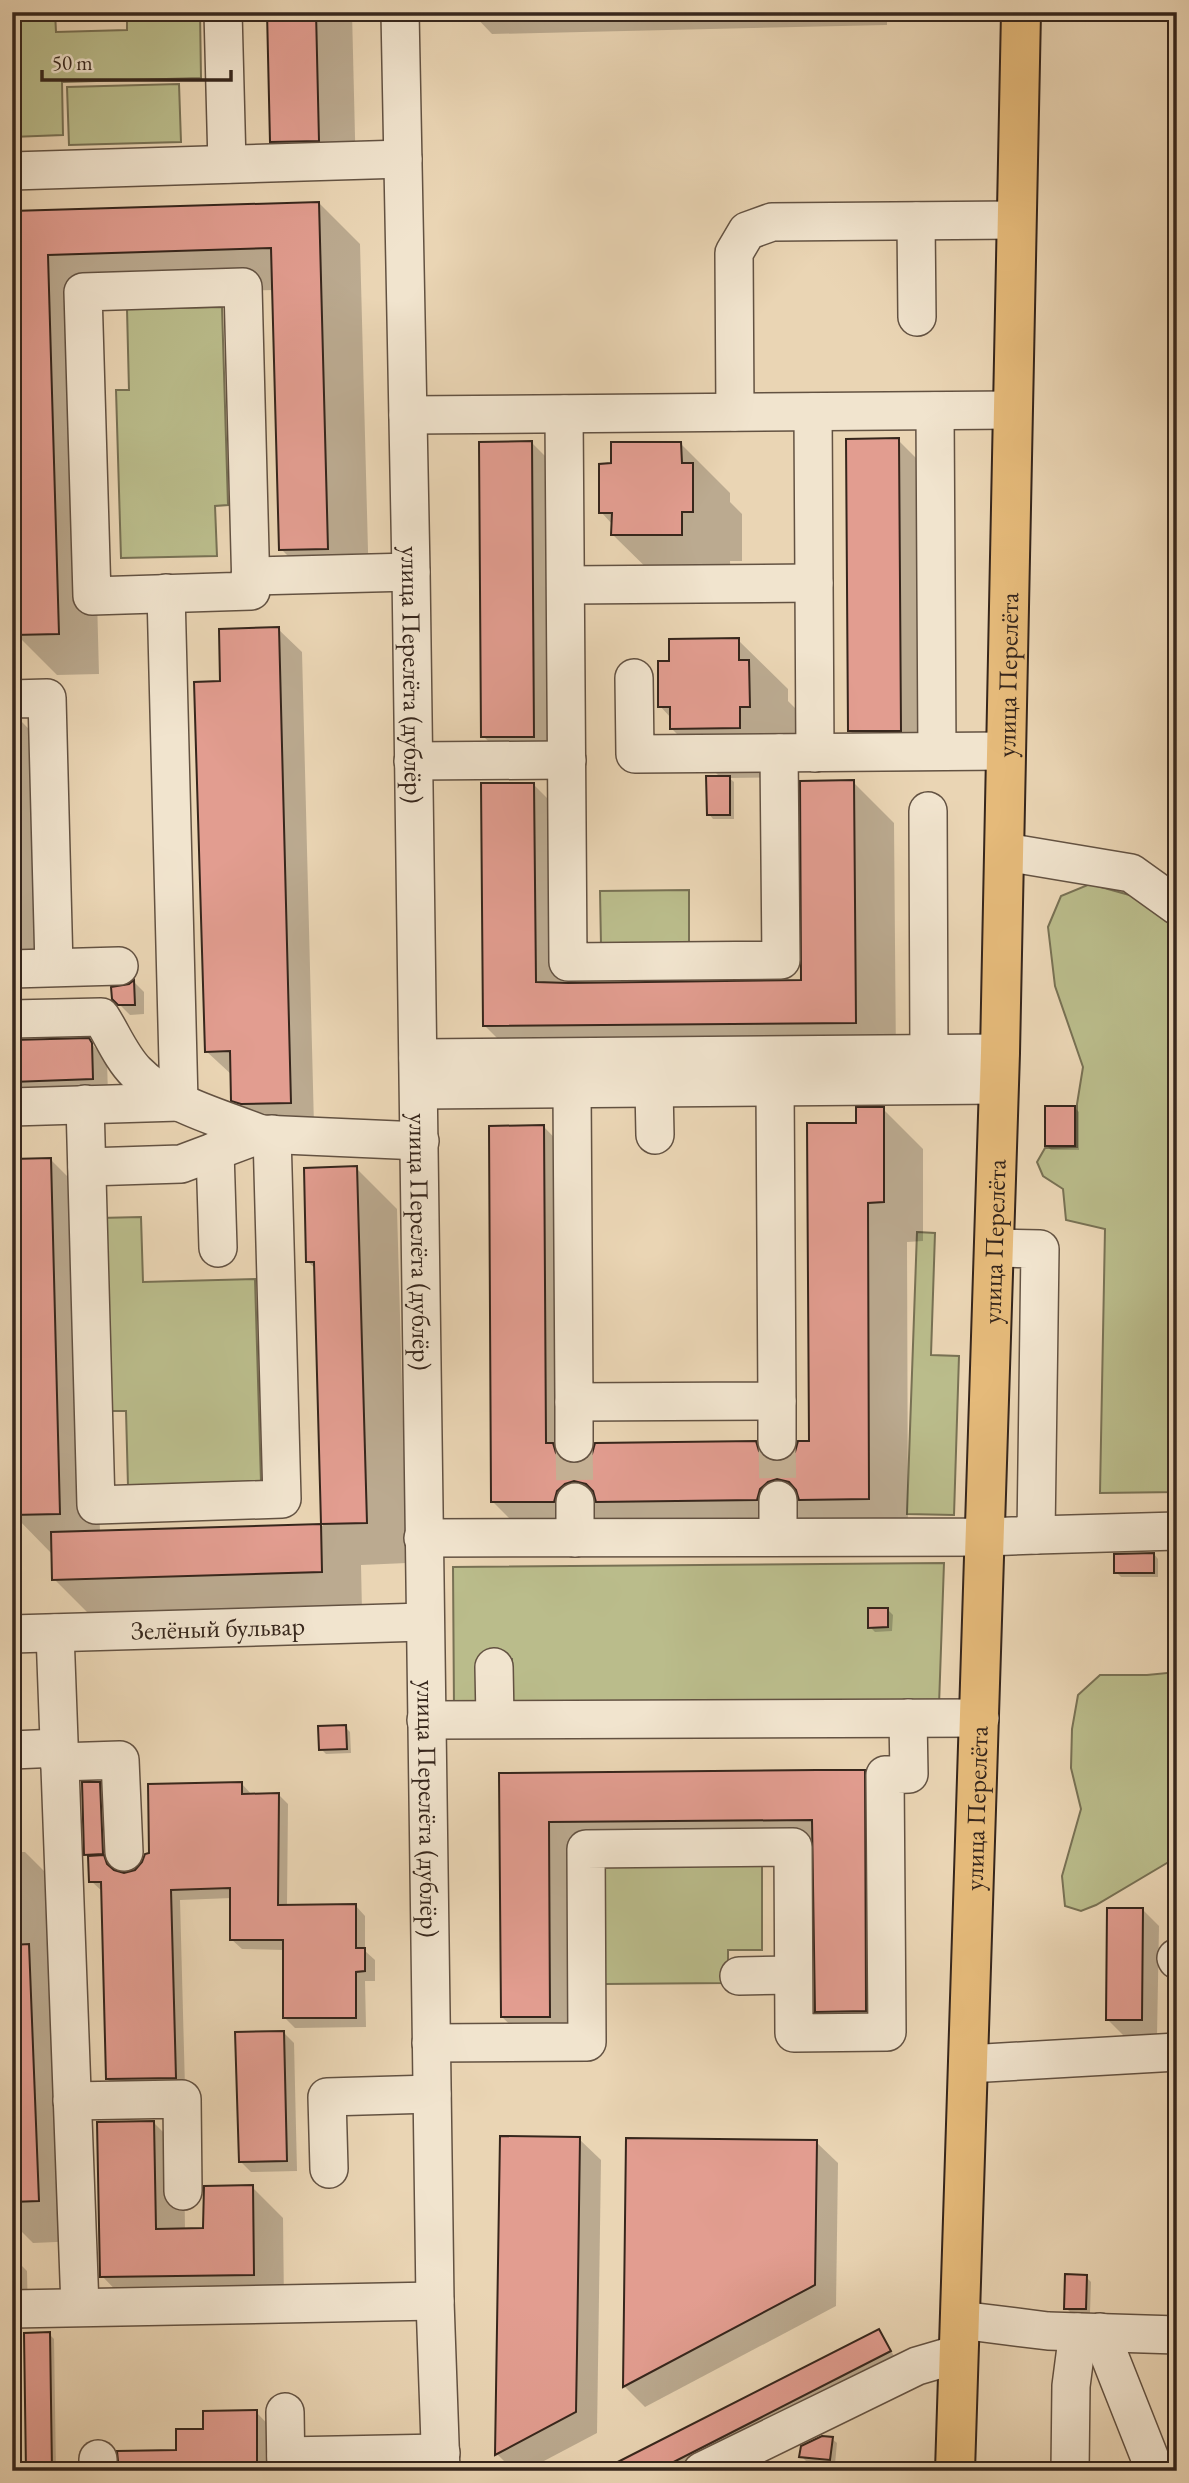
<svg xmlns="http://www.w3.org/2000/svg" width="1189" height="2483" viewBox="0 0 1189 2483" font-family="'EB Garamond',serif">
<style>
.green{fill:#babc8b;stroke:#787154;stroke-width:2}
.shadow{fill:#0003}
.building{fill:#e29d90;stroke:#36261c;stroke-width:2}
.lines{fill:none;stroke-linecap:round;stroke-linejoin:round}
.minor-tunnel{stroke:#c6b296;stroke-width:37;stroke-dasharray:37 18;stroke-linecap:butt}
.minor-casing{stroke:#635242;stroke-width:40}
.major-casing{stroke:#36261c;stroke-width:42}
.minor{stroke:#f1e4ce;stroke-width:37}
.major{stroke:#e5ba7a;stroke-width:38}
.labels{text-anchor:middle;stroke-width:5;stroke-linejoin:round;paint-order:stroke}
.street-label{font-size:26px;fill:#36261c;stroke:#f1e4ce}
</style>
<rect width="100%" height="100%" fill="#ead5b4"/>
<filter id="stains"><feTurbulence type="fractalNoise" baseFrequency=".00286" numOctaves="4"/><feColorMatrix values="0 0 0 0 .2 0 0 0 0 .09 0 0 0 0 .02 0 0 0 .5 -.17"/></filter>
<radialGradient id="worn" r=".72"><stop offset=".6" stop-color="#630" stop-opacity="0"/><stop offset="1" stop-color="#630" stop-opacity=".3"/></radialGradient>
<g class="green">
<polygon points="12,12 55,12 56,32 127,30 127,12 200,12 201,78 62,82 63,135 12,137"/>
<polygon points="179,84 181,142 69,145 67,87"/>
<polygon points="222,307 228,505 215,506 217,556 121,558 116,390 129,390 127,309"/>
<polygon points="1090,884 1133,896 1177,929 1177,1492 1100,1493 1105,1229 1066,1220 1063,1189 1043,1176 1037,1162 1045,1148 1077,1147 1077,1104 1083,1067 1055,986 1048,927 1061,896"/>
<polygon points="689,890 689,944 601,945 600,891"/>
<polygon points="141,1217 143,1282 255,1279 261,1482 128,1486 126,1411 104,1411 99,1218"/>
<polygon points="917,1232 935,1233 931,1355 959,1356 954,1515 907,1514"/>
<polygon points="944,1563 939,1705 513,1708 512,1659 478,1660 478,1709 454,1709 453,1567"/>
<polygon points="1177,1672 1177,1857 1096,1905 1081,1911 1065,1906 1062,1876 1081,1809 1071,1768 1072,1729 1078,1695 1100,1675 1147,1675"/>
<polygon points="762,1862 762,1950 728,1950 728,1983 605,1984 604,1864"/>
</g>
<g class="shadow">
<polygon points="268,12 352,12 356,178 310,179 272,141"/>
<polygon points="471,12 887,12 887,25 492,34"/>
<polygon points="319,203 360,244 369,589 322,590 281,549 274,290 89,295 99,674 57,675 16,634 12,509 12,212"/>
<polygon points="898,440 939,481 941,771 891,772 850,731"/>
<polygon points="532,443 573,484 574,777 524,777 483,736"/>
<polygon points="681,444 730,493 730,502 742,514 742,561 730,561 731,584 663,584 613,535 613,525 601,512 613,465"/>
<polygon points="278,629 302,652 314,1126 257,1124 233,1100 232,1075 206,1051 222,683"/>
<polygon points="738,640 788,689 788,701 798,711 798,755 788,777 729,778 734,782 734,819 713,819 709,814 720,777 671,728 671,718 660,706 671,663"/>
<polygon points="12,720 21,721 62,763 68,960 12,961"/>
<polygon points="853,782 894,823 896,1063 525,1066 484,1025 534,785 575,826 576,984 803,982"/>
<polygon points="134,982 144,992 144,1014 130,1015 113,998"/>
<polygon points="88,1040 107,1061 108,1095 12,1094 12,1042"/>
<polygon points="1074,1107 1079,1112 1079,1150 1051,1150 1046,1145"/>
<polygon points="883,1109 923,1149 923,1241 907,1242 908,1538 841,1539 818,1518 808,1521 533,1542 493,1502 544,1127 583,1167 585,1463 755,1443 775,1463 788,1461 811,1443 858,1124"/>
<polygon points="50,1159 91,1200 100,1533 323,1526 316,1269 308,1262 356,1168 397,1209 407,1563 361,1565 362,1612 95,1620 54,1579 53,1555 13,1514"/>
<polygon points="1154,1554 1158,1559 1158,1577 1121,1577 1116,1572"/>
<polygon points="888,1610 893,1615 892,1631 875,1632 870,1627"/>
<polygon points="345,1727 350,1732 351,1753 326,1754 321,1749"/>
<polygon points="864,1772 895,1802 896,2041 847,2042 817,2011 815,1850 579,1852 580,2046 533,2047 502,2017 501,1775"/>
<polygon points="99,1783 108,1792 111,1862 108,1862 115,1872 124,1875 136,1872 151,1855 242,1784 252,1795 278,1794 288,1804 287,1906 355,1905 365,1916 365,1951 375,1960 375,1981 365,1981 366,2027 295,2028 285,2018 285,1950 242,1949 231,1939 232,1898 180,1900 185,2088 117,2089 107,2079 103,1892 91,1881 90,1858 86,1854"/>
<polygon points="12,1841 16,1844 16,1852 25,1852 66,1893 79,2241 33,2243 12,2222"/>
<polygon points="1143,1910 1159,1926 1157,2036 1123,2035 1107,2019"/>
<polygon points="283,2032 294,2043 297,2171 251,2172 240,2161"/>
<polygon points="153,2122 184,2153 185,2230 204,2229 252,2187 283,2218 284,2304 132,2307 102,2276"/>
<polygon points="579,2139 601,2160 597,2433 525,2471 514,2471 497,2454"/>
<polygon points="628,2140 816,2142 838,2163 836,2306 645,2407 625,2387"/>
<polygon points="12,2256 27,2271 28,2319 12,2320"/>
<polygon points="1086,2277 1091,2282 1090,2313 1071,2313 1066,2308"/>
<polygon points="879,2331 894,2356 686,2462 689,2465 687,2471 604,2471"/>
<polygon points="49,2334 54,2339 56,2471 27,2471"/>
<polygon points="256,2412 289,2446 290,2471 121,2471 178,2452 205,2430"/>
<polygon points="832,2439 837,2443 835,2464 806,2461 801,2456"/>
</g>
<g class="building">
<polygon points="267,12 316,12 319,141 270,142"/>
<polygon points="319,202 328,549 279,550 271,248 48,255 59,634 14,635 12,211"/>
<polygon points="899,438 901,731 848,731 846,439"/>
<polygon points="532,441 534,737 481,737 479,442"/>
<polygon points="611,442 681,442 682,463 693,463 693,512 682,512 682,535 611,535 612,513 599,513 599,464 611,463"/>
<polygon points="279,627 291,1103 241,1104 231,1101 230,1051 205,1052 194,682 220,681 219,629"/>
<polygon points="739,638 739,660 749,660 750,707 740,707 740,728 670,729 670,707 658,707 658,661 669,661 669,639"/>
<polygon points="706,776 730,776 730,815 707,815"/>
<polygon points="854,780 856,1023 483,1026 481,783 534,783 536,982 568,983 801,980 800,781"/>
<polygon points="134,980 135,1005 118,1005 112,999 111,987 129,984"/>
<polygon points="89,1038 92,1043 93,1079 12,1082 12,1040"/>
<rect x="1045" y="1106" width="30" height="40"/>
<polygon points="856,1107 884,1107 884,1202 868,1203 869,1499 799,1500 796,1490 789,1482 777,1479 768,1482 760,1489 757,1500 596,1502 593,1491 586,1484 574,1481 565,1484 557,1491 554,1502 491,1502 489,1126 544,1125 546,1443 553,1443 556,1453 563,1461 575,1464 585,1461 592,1454 595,1443 756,1441 759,1451 766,1459 778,1462 787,1459 795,1452 798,1441 809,1441 807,1123 856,1123"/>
<polygon points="51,1158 60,1514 12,1515 12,1159"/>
<polygon points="357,1166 367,1523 321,1524 314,1262 306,1262 304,1168"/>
<polygon points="321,1524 322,1572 52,1580 51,1532"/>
<polygon points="1154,1553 1154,1573 1114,1573 1114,1554"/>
<polygon points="868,1608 888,1608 888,1627 868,1628"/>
<polygon points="346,1725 347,1749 319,1750 318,1726"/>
<polygon points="817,1770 865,1770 866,2011 815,2012 812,1820 549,1822 550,2017 501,2017 499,1773"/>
<polygon points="82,1782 100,1782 103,1854 84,1855"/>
<polygon points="242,1782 242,1794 279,1793 278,1905 356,1904 356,1948 365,1948 365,1971 356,1972 356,2018 283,2018 283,1940 230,1940 230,1888 171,1890 176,2078 106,2079 101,1882 89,1882 88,1856 104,1855 107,1864 114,1870 124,1873 135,1870 142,1862 145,1854 149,1853 148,1784"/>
<polygon points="1107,1908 1143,1908 1142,2020 1106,2020"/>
<polygon points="29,1944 39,2201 12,2202 12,1945"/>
<polygon points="284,2031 287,2161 239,2162 235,2032"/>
<polygon points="154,2121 156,2229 203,2228 204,2186 253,2185 254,2275 100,2277 97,2122"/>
<polygon points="500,2136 580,2137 577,2352 576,2412 495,2455"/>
<polygon points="626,2138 817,2140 815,2285 623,2387"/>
<polygon points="1065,2274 1087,2275 1086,2309 1064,2309"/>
<polygon points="879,2329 891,2351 758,2419 656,2471 600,2471"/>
<polygon points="50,2332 52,2471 26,2471 24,2333"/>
<polygon points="257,2410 257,2471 119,2471 117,2451 176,2450 176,2429 203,2429 203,2411"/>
<polygon points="822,2436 833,2437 830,2460 799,2457 801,2446"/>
</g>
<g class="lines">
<g class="minor-tunnel">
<polyline points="777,1441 778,1500"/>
<polyline points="574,1443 575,1502"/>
</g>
<defs>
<g id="minor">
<polyline points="223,12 227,164"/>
<path id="s1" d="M400,12L411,572L435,2301L441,2471"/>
<polyline points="12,171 403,159"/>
<polyline points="916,221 917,317"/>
<polygon points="243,287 251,591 92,596 83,292"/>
<polyline points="935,411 937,751"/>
<polyline points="735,412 734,253 747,231 772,222 1015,220"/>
<polyline points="813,412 815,753"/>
<polyline points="564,414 568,962 781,960 779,753"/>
<polyline points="408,415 1012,410"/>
<polyline points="250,576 411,572"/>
<polyline points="566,585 814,583"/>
<polyline points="166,593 179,1102"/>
<polyline points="634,678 635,754 1005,751"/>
<polyline points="12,699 47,698 54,967"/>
<polyline points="413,761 567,760"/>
<polyline points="928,811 929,1053"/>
<polyline points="1005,852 1131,873 1177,906"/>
<polyline points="12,969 119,966"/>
<path d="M12,1019L101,1017C112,1034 121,1057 136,1072C168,1105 219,1117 261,1134"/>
<polyline points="418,1058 1000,1053"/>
<polyline points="572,1088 574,1402 777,1401 775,1087"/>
<polyline points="654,1088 655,1135"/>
<polyline points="419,1090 998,1085"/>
<polyline points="85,1104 96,1505 282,1499 272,1134"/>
<polyline points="12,1107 179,1102"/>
<polyline points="215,1151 218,1248"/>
<polyline points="87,1167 181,1164 261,1134 420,1141"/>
<polyline points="777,1401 777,1441"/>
<polyline points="574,1402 574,1443"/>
<polyline points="778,1500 778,1537"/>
<polyline points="575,1502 575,1538"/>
<polyline points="1036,1535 1177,1531"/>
<polyline points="423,1538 986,1537 1036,1535 1040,1249 994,1248"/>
<polyline points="55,1633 80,2307"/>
<path id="s2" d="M12,1634L424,1622"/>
<polyline points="494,1667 495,1719"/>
<polyline points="426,1720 980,1718"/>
<polyline points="12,1750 59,1748"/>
<polyline points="59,1762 120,1760 124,1852"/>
<polyline points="1176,1958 1177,1960"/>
<polyline points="739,1976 793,1975"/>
<polyline points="431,2043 587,2042 586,1849 793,1847 794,2033 887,2032 885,1775 909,1774 908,1718"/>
<polyline points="968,2064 1177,2052"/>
<polyline points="72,2101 182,2099 183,2191"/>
<polyline points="329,2169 327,2097 432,2094"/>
<polyline points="12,2309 435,2301"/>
<polyline points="960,2320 1048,2331 1177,2335"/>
<polyline points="1100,2332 1155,2471"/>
<polyline points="285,2412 286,2471"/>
<polyline points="286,2456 441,2453"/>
<polyline points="98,2459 98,2471"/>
<polyline points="702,2471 917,2366 958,2354"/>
<polyline points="1070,2471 1071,2386 1078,2332"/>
</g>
<g id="major">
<path id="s3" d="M955,2471L1000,1053L1021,12"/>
</g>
</defs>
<use href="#minor" class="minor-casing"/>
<use href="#major" class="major-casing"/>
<use href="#minor" class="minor"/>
<use href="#major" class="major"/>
</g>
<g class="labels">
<g class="street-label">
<text dy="9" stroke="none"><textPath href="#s1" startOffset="663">улица Перелёта (дублёр)</textPath></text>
<text dy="9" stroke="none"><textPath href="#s3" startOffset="1797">улица Перелёта</textPath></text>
<text dy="9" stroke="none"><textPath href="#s1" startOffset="1230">улица Перелёта (дублёр)</textPath></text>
<text dy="9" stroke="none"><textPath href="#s3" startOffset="1230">улица Перелёта</textPath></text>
<text dy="9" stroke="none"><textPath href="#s2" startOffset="206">Зелёный бульвар</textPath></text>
<text dy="9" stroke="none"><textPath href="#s1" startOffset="1797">улица Перелёта (дублёр)</textPath></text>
<text dy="9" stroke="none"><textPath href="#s3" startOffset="663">улица Перелёта</textPath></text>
</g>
</g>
<rect width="1189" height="2483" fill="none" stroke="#ead5b4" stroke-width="42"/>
<rect x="14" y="14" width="1161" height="2455" fill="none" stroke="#36261c" stroke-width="3.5"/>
<rect x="21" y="21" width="1147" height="2441" fill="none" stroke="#36261c" stroke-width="2"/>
<path d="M42 70v10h189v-10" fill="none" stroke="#36261c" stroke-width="3.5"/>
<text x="52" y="70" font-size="21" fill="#36261c" stroke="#f1e4ce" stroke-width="5" paint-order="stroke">50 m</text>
<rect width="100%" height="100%" filter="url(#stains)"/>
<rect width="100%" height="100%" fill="url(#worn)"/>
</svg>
